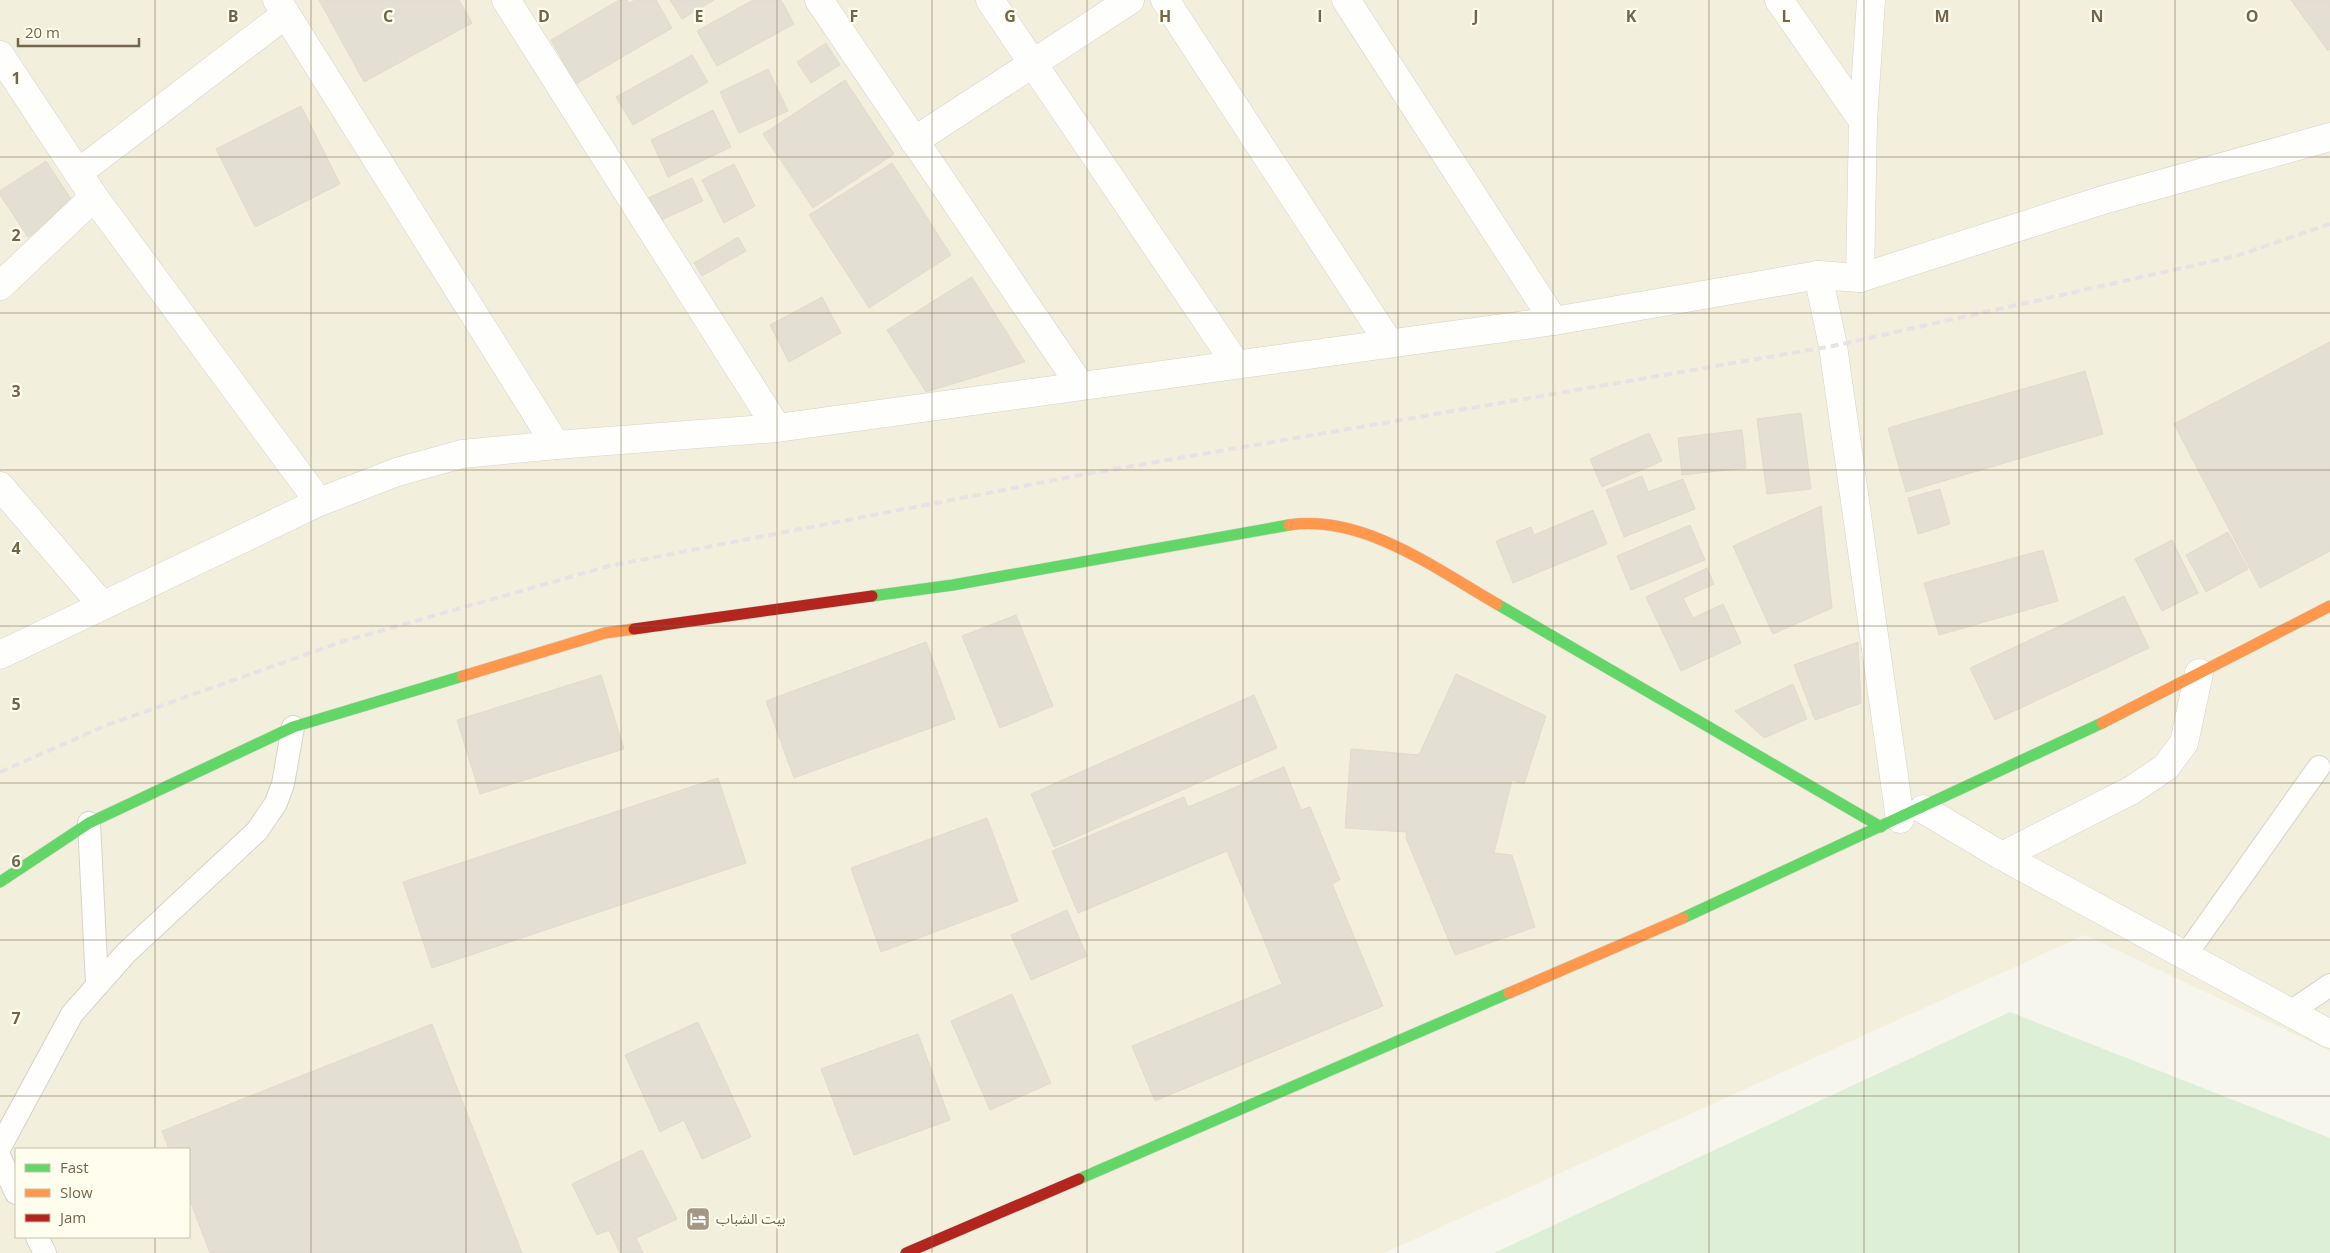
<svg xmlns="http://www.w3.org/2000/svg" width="2330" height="1253" viewBox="0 0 2330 1253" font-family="'Open Sans','Noto Sans Arabic',sans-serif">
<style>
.residential{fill:#f2efdc;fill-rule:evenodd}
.green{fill:#deefd7}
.building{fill:#e4dfd3;stroke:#e0dbce}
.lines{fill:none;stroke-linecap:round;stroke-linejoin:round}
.lane-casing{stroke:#d6d3ca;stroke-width:24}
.street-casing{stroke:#d6d3ca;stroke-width:29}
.fast-casing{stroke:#d7d3ca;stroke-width:12}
.slow-casing{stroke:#d7d3ca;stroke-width:12}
.jam-casing{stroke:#d7d3ca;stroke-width:12}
.lane{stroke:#fefefc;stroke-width:22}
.street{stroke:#fefefc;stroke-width:28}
.fast{stroke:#63d668;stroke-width:11}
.slow{stroke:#ff974d;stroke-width:11}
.jam{stroke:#b3261e;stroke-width:11}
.rail{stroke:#e6e2e5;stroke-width:4;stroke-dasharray:8 5;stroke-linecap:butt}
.grid{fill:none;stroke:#75664b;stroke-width:1;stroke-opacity:0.55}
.labels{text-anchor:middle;stroke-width:4.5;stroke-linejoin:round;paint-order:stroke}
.poi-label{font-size:14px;fill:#75664b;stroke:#fffded;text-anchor:start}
.grid-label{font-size:16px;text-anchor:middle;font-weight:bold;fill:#75664b;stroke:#fffded;stroke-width:4.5;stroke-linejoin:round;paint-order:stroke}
</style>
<rect width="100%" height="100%" fill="#f7f6ec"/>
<path class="residential" d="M0,0H2330V1051L2085,935L1384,1253H0ZM16,1149H189V1237H16Z"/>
<polygon class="green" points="2010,1012 2330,1138 2330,1253 1494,1253"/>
<g class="building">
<polygon points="319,0 459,0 472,23 364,82"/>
<polygon points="619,0 627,0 629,3 635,0 656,0 672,28 576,84 551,40"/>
<polygon points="670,0 714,0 682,19"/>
<polygon points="753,0 781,0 794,24 717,66 697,31"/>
<polygon points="2291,0 2330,0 2330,49 2328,51"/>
<polygon points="826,43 840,65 811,83 797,62"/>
<polygon points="692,55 708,82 633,125 616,97"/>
<polygon points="768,69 788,111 739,133 720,92"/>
<polygon points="845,80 894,154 813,208 763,134"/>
<polygon points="301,106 340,184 255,227 216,149"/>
<polygon points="713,110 731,147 668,177 651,140"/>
<polygon points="46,161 75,205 28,237 0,195 0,191"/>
<polygon points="892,163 951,255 869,308 809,215"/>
<polygon points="734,164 755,206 724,223 702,180"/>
<polygon points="692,178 703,201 657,222 646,199"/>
<polygon points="738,237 746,251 702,276 694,263"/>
<polygon points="972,277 1025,362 926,392 887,330"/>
<polygon points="822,297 841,333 789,362 770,325"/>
<polygon points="2330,342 2330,551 2260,588 2174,424"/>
<polygon points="2085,371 2103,434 1906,492 1888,428"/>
<polygon points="1801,413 1811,489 1767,494 1757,419"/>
<polygon points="1742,430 1746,468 1682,475 1678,438"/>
<polygon points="1649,433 1662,461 1602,487 1590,459"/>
<polygon points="1642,476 1648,492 1683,479 1695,509 1624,537 1606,490"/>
<polygon points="1940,489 1950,524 1918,534 1908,498"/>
<polygon points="1821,506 1832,608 1773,634 1733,546"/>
<polygon points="1593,510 1607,544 1513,583 1496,541 1531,527 1534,535"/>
<polygon points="1690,525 1705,560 1631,590 1617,556"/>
<polygon points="2228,532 2248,569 2206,592 2186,555"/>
<polygon points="2172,540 2198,593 2162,611 2135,559"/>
<polygon points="2043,550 2058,601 1939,635 1924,583"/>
<polygon points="1707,568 1714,584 1683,598 1693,618 1723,604 1741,643 1681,671 1646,597"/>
<polygon points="2124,596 2149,648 1995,720 1970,668"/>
<polygon points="1016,615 1053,706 1000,728 962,636"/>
<polygon points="926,642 955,719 794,778 766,701"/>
<polygon points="1858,642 1861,703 1815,720 1794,665"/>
<polygon points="1456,674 1546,716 1524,784 1512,780 1494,853 1512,855 1535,927 1455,955 1406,838 1407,832 1345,828 1351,749 1419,755"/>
<polygon points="601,675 624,749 480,794 457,720"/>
<polygon points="1793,684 1807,719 1764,738 1735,711"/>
<polygon points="1254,695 1277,748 1054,847 1031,794"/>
<polygon points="1284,767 1301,810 1310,807 1340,880 1332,884 1383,1006 1155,1101 1132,1046 1282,984 1227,851 1078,913 1052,851 1184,797 1188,807"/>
<polygon points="718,778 746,863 432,968 403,882"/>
<polygon points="987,818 1018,901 881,952 851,868"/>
<polygon points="1067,910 1087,956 1031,980 1011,935"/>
<polygon points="1012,994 1051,1083 990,1110 951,1021"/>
<polygon points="698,1022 751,1137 702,1159 684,1120 660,1132 625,1055"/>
<polygon points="432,1024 522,1253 210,1253 189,1198 189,1149 169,1149 162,1131"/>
<polygon points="918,1034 950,1120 854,1155 821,1069"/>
<polygon points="642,1150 677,1219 636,1238 643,1253 620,1253 609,1230 597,1235 572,1184"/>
</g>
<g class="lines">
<defs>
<g id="lane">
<polyline points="89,823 97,983"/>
<polyline points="2185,956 2319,767"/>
<polyline points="2289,1013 2330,985"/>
<polyline points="0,1147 72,1014 126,953 257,831 276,803 283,784 293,727"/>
<polyline points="0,1158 16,1193"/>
<polyline points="37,1237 45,1253"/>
</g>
<g id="street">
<polyline points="506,0 777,428 556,445"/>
<polyline points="819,0 1080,385"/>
<polyline points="990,0 1236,364"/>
<polyline points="1165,0 1389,343"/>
<polyline points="1346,0 1554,321"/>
<polyline points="1779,0 1863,121 1860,278"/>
<polyline points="0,55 94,197 319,502"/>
<polyline points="1863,121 1871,0"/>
<polyline points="914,141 1130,0"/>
<polyline points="78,173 286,14"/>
<polyline points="1818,275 1833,346 1900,819"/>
<polyline points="0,286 94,197"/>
<polyline points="777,428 1554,321 1818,275 1860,278 2103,200 2330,137"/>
<polyline points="0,486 102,605"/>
<polyline points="0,655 319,502 397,472 462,454 556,445 277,0"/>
<polyline points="1923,809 2002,856 2330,1034"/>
<polyline points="2002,856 2132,790 2166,767 2184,743 2199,673"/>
</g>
<g id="fast">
<polyline points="872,596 953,585 1289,525"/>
<polyline points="1497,604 1881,827"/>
<polyline points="0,882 89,823 293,727 463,676"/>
<polyline points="1683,918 2102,723"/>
<polyline points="1079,1179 1509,993"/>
</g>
<g id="slow">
<path d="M1289,525C1363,514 1436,569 1497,604"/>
<polyline points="463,676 605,633 634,629"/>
<polyline points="2102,723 2330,606"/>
<polyline points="1509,993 1683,918"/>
</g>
<g id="jam">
<polyline points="634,629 872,596"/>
<polyline points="906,1253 1079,1179"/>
</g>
</defs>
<use href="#lane" class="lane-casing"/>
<use href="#street" class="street-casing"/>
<use href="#fast" class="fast-casing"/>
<use href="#slow" class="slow-casing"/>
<use href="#jam" class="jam-casing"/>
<use href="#lane" class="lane"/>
<use href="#street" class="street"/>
<use href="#fast" class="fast"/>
<use href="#slow" class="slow"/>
<use href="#jam" class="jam"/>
<polyline class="rail" points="0,772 107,725 341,642 609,566 1086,474 1833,346 2236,256 2330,224"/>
</g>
<path class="grid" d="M155,0V1149M311,0V1253M466,0V1253M621,0V1253M777,0V1253M932,0V1253M1087,0V1253M1243,0V1253M1398,0V1253M1553,0V1253M1709,0V1253M1864,0V1253M2019,0V1253M2175,0V1253M0,157H2330M0,313H2330M0,470H2330M0,626H2330M0,783H2330M0,940H2330M0,1096H2330M155,1237V1253"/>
<defs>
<symbol id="hotel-square" viewBox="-11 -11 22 22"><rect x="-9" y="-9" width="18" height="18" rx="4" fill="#a29883" stroke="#fffded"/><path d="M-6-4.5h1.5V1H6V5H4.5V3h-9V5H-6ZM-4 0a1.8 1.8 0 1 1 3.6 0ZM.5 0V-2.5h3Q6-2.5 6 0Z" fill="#fff"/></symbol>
</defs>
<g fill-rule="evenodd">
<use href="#hotel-square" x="684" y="1205" width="28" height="28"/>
</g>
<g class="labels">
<g class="poi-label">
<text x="716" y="1224">بيت الشباب</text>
</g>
</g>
<g class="grid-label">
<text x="233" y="22">B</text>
<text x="388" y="22">C</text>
<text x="544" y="22">D</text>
<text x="699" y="22">E</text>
<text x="854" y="22">F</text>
<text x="1010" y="22">G</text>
<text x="1165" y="22">H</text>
<text x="1320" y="22">I</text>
<text x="1476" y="22">J</text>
<text x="1631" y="22">K</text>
<text x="1786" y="22">L</text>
<text x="1942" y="22">M</text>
<text x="2097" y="22">N</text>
<text x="2252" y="22">O</text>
<text x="16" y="84">1</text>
<text x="16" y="241">2</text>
<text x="16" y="397">3</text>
<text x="16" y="554">4</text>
<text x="16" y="710">5</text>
<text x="16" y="867">6</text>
<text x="16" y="1024">7</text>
</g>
<rect x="15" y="1148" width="175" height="90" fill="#fffded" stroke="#c8c1ac"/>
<rect x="25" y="1164" width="25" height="8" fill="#63d668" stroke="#c8c1ac"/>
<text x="60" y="1173" font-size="15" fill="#75664b">Fast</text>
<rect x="25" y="1189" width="25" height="8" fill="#ff974d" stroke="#c8c1ac"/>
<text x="60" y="1198" font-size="15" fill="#75664b">Slow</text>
<rect x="25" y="1214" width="25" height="8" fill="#b3261e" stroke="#c8c1ac"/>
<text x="60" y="1223" font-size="15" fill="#75664b">Jam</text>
<path d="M18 38v8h121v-8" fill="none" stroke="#75664b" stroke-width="2.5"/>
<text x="25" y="38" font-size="15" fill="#75664b" stroke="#fffded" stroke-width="4" paint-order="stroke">20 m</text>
</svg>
